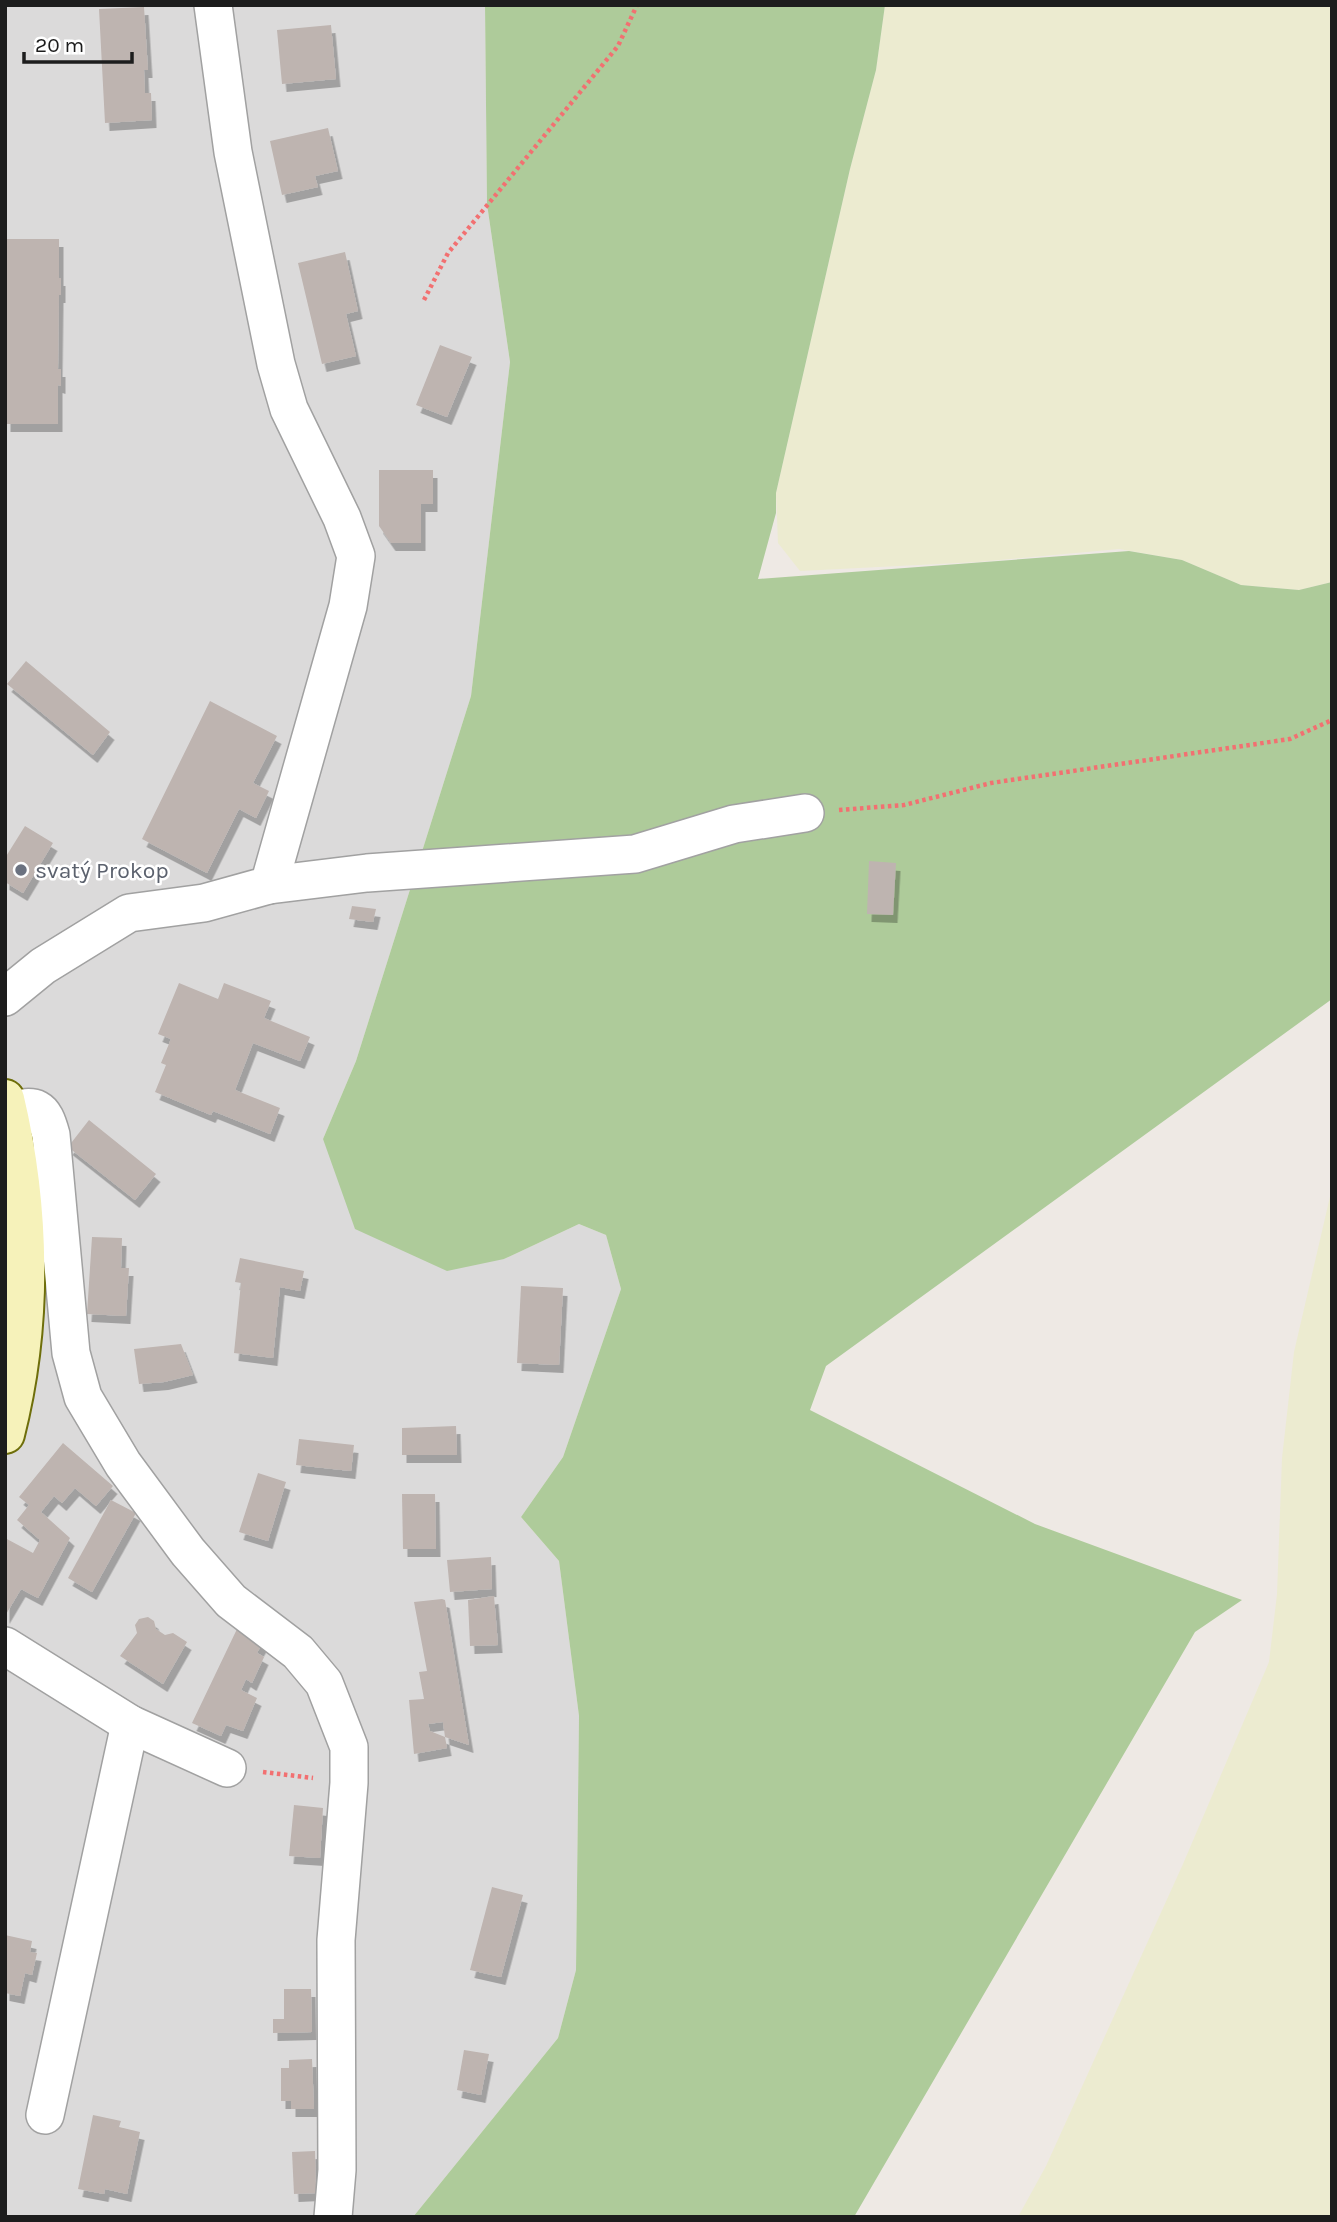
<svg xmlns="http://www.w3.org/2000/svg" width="1337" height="2222" viewBox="0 0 1337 2222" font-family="Karla,sans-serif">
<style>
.residential{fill:#dbdada}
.farmland{fill:#ecebd0}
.forest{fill:#aecb9a}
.building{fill:#beb4b0;filter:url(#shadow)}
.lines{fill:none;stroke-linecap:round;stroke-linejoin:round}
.street-casing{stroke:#a1a1a1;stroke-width:40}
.secondary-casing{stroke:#6e6e0a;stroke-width:42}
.path{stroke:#f27071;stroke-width:4.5;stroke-dasharray:3.5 3.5;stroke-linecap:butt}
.street{stroke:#fff;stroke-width:37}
.secondary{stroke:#f6f2ba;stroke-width:38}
.worship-dot{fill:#6b7280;stroke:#fff;stroke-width:2.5}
.labels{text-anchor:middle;stroke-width:5;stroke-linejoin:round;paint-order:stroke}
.worship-label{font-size:23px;fill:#5b616d;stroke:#fff;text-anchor:start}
</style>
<defs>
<filter id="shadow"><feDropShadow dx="4.5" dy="8" stdDeviation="0" flood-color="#0004"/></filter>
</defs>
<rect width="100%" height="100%" fill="#eee9e4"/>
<polygon class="residential" points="5,5 485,5 487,204 510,362 471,696 356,1061 323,1139 504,1259 579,1224 606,1235 621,1289 563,1457 521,1517 559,1561 579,1716 576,1970 558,2038 413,2217 5,2217"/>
<g class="farmland">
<polygon points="885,5 1332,5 1332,582 1299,590 1241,585 1182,560 1119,549 978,562 800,571 778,543 776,493 850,169 876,70"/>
<polygon points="1332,1188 1332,2217 1018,2217 1046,2166 1183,1864 1269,1662 1277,1594 1282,1458 1294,1352"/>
</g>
<polygon class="forest" points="485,5 885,5 876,70 850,169 776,493 776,513 758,579 1129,551 1182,560 1241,585 1299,590 1332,582 1332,999 826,1366 810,1410 1035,1524 1242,1600 1195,1632 854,2217 413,2217 558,2038 576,1970 579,1716 559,1561 521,1517 563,1457 621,1289 606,1235 579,1224 504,1259 447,1271 355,1229 323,1139 356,1061 471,696 510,362 487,204"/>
<g class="building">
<polygon points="144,7 148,70 144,70 145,93 151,93 152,120 105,123 99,9"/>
<polygon points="331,25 336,79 282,84 277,30"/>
<polygon points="328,128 338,171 315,176 318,187 282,195 270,141"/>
<polygon points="7,239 59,239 59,278 61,278 61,295 59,295 58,369 61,369 61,386 58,385 58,424 6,424"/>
<polygon points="345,252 358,311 346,314 356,356 322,364 298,263"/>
<polygon points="440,345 472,357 447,417 416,405"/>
<polygon points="379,470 433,470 433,504 421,504 421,543 391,543 379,526"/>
<polygon points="26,661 110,732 93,755 7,684"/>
<polygon points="210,701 277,736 253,783 269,791 256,818 239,809 207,873 142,839"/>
<polygon points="25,826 53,843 23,893 5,882 5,858"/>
<polygon points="869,861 896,863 893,915 867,914"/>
<polygon points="352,906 376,909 373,922 349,919"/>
<polygon points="179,983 218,999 224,983 271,1001 264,1018 310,1037 300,1061 253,1043 235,1090 280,1108 270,1134 213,1111 211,1115 155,1092 166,1065 161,1063 171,1039 158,1034"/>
<polygon points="89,1120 156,1174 135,1200 68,1147"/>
<polygon points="92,1237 122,1238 121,1268 129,1268 126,1316 87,1314"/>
<polygon points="240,1258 304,1271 300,1291 280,1287 273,1358 234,1353 241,1283 235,1282"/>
<polygon points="521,1286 563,1288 559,1365 517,1363"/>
<polygon points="181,1344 193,1375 164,1382 139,1384 134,1349"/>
<polygon points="456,1426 457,1455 402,1455 402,1428"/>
<polygon points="299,1439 354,1445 351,1471 296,1465"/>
<polygon points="63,1443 113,1486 96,1506 75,1488 62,1503 54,1496 41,1512 70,1538 38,1598 21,1589 5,1616 5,1538 33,1553 40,1540 17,1520 29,1505 19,1497"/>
<polygon points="258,1473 286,1482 268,1541 239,1532"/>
<polygon points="402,1494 435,1494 436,1549 403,1549"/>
<polygon points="111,1500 136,1513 92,1592 68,1578"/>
<polygon points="491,1557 492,1589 450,1592 447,1560"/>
<polygon points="494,1596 498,1645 470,1646 468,1600"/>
<polygon points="442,1599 445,1600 469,1745 445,1737 443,1722 428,1724 430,1731 445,1737 447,1748 414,1754 409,1700 424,1699 419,1672 427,1671 414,1602"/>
<polygon points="148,1617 154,1621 156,1629 165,1635 173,1633 187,1642 163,1684 120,1656 137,1633 135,1625 139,1619"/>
<polygon points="237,1629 263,1642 257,1653 264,1657 252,1683 246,1679 241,1690 257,1698 243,1731 226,1725 221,1736 192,1723"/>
<polygon points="294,1805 323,1808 320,1858 289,1856"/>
<polygon points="492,1887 523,1895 501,1977 470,1970"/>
<polygon points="5,1935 32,1941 30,1952 37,1953 32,1975 25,1973 20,1996 5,1993"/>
<polygon points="284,1989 311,1989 312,2032 273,2033 273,2019 284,2019"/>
<polygon points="464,2050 489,2054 481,2095 457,2090"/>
<polygon points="312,2059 314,2109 291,2109 291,2101 281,2101 281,2068 289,2068 289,2060"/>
<polygon points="93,2115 121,2121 119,2127 140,2132 127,2194 105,2189 104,2194 78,2189"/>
<polygon points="315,2151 316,2193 294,2194 292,2152"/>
</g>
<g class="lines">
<defs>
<g id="street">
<polyline points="269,885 367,873 635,854 734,824 805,813"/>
<polyline points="5,997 43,966 129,913 204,903 269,885 348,606 356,556 342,518 289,409 276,364 233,152 213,5"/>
<path d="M8,1111C37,1104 43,1106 51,1135L71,1353L83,1397L123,1464L188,1552L231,1601L298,1652L324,1683L349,1747V1783L336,1940L337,2170L333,2217"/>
<polyline points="5,1646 130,1724 227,1768"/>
<polyline points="45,2115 130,1724"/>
</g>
<path id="secondary" d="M5,1099C31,1209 33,1324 5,1434"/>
</defs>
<use href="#street" class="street-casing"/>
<use href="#secondary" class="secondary-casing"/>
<g class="path">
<polyline points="424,300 448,253 618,46 637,5"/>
<polyline points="839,810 904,805 991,783 1290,739 1332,720"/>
<polyline points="263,1772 313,1778"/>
</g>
<use href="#street" class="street"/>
<use href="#secondary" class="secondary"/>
</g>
<circle class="worship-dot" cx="21" cy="870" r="7"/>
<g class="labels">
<g class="worship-label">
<text x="35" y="878">svatý Prokop</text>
</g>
</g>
<rect width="1337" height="2222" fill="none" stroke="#1d1d1d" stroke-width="14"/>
<path d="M24 52v10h108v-10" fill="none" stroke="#1d1d1d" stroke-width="3.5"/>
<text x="35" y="52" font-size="21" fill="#1d1d1d" stroke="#ffffff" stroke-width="5" paint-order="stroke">20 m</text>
</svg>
